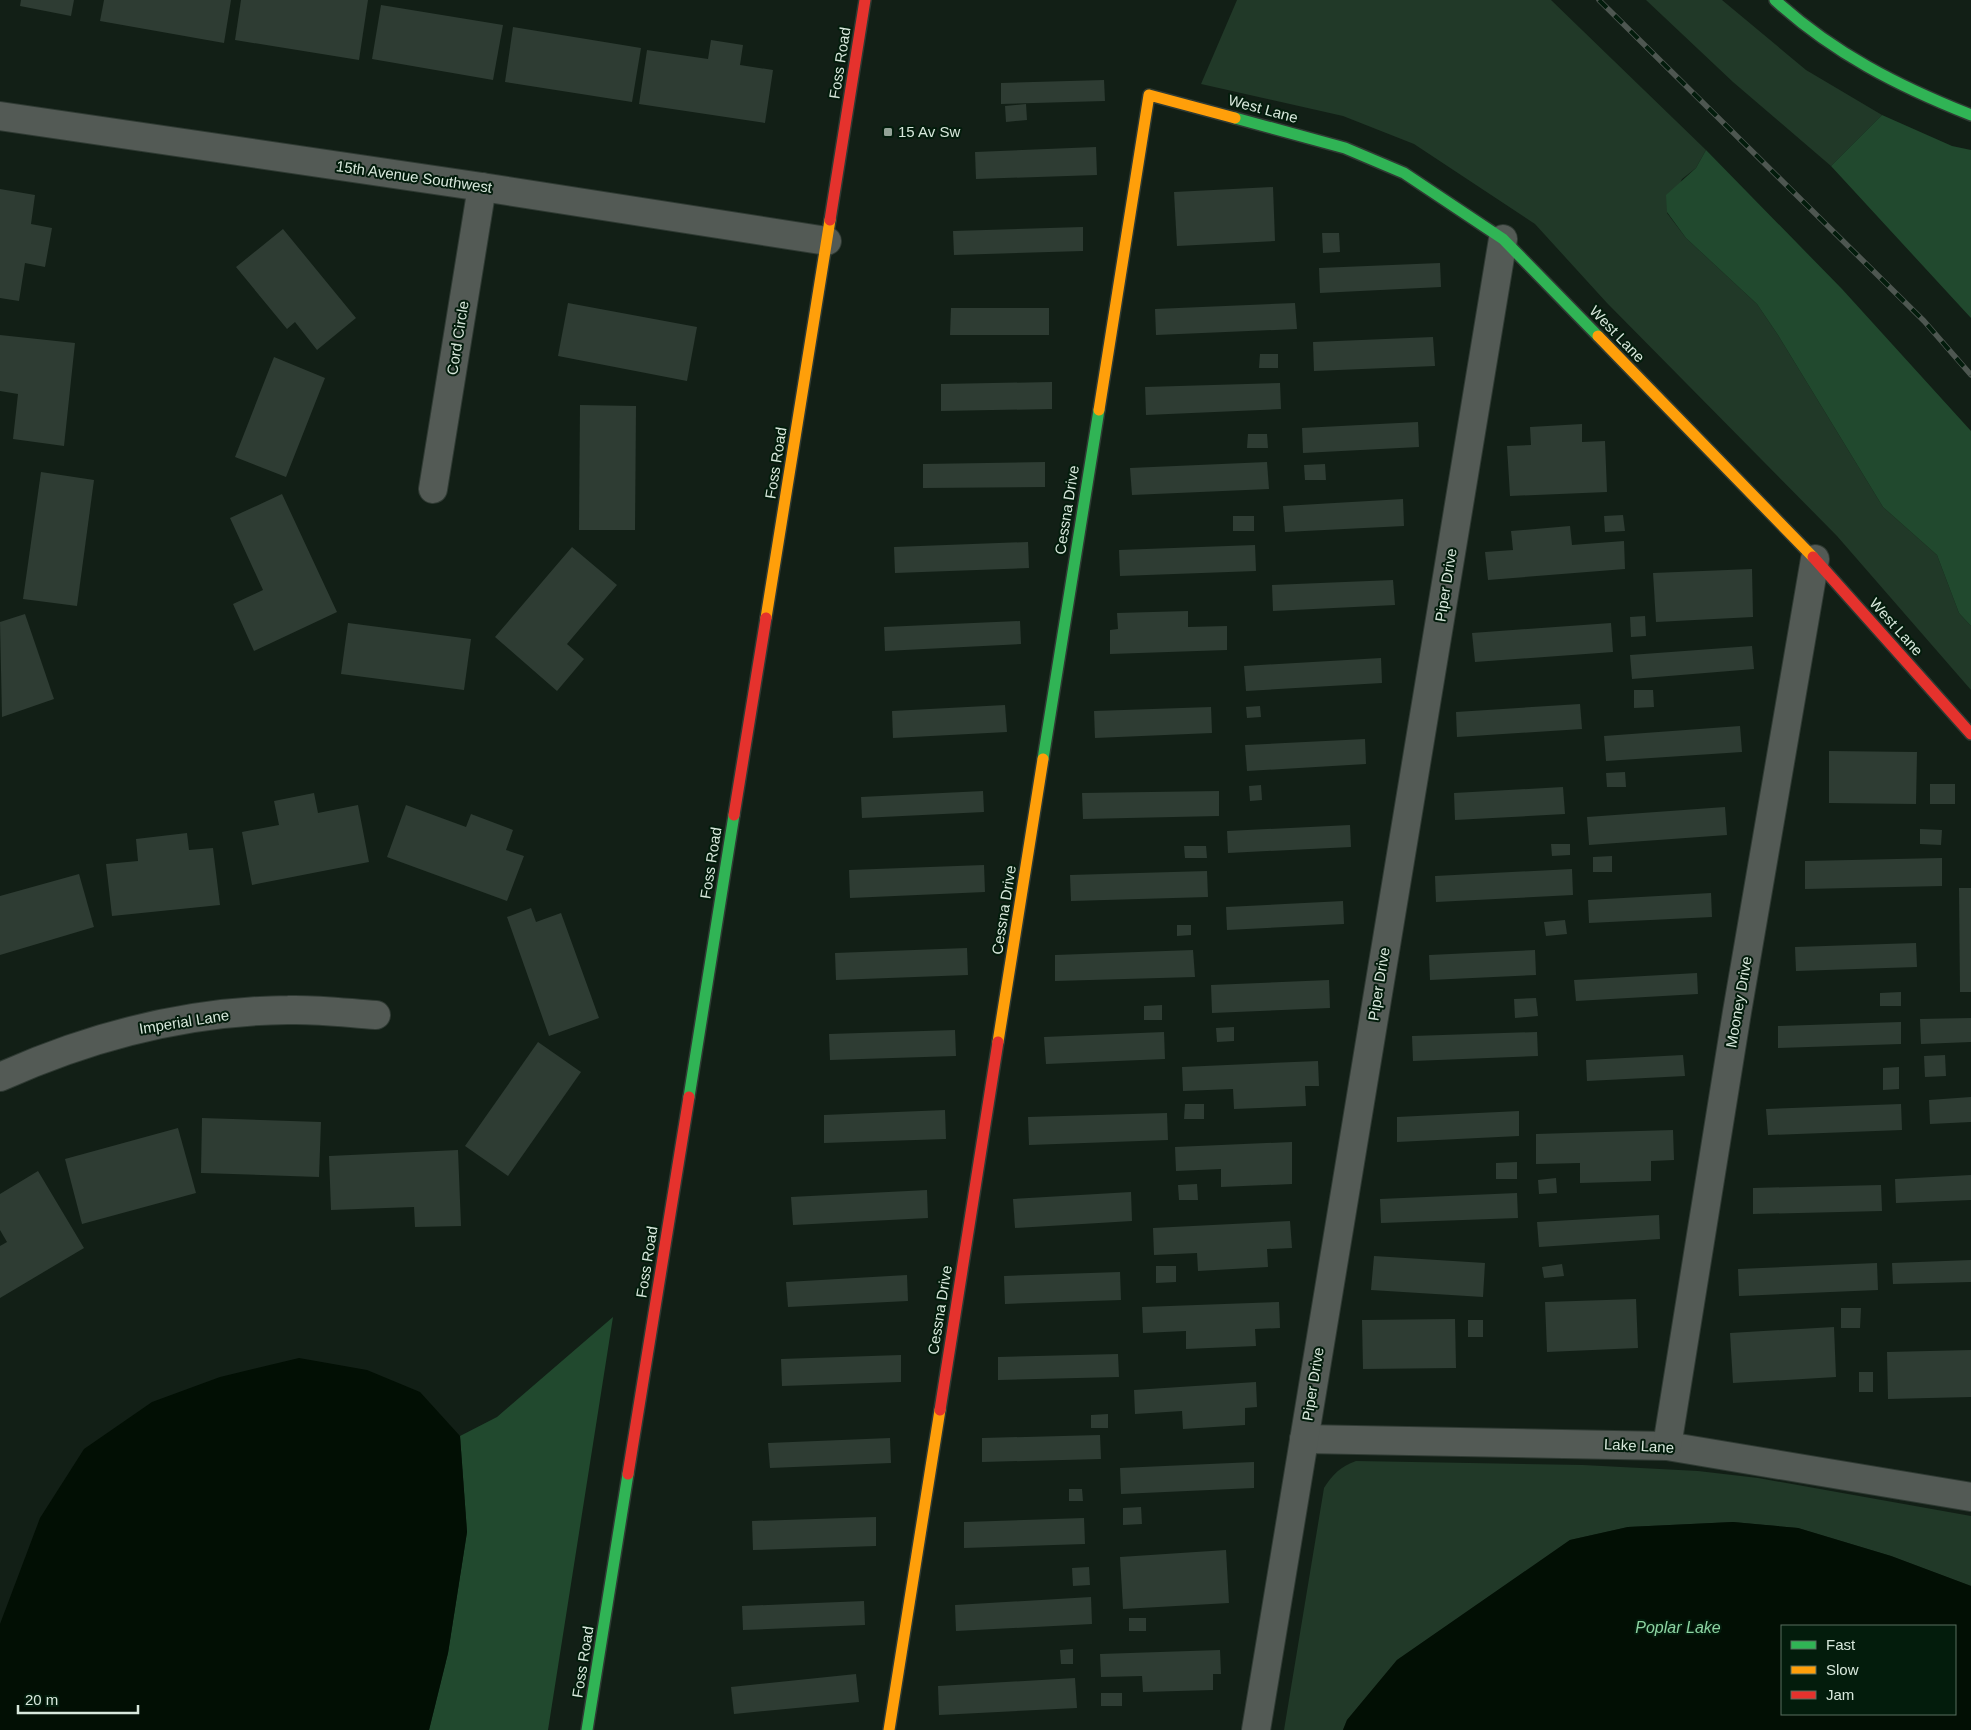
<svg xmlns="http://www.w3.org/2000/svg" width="1971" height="1730" viewBox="0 0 1971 1730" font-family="Helvetica,sans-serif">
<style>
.green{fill:#213928}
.forest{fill:#21492e}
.water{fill:#020f04;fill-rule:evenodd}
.building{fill:#2e3c33}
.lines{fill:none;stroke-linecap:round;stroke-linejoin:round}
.street-casing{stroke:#2f3a33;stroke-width:30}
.fast-casing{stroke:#2f3a33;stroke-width:14}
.slow-casing{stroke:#2f3a33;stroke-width:14}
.jam-casing{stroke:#2f3a33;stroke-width:14}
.street{stroke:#535a55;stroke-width:28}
.fast{stroke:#30b455;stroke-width:11}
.slow{stroke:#ff9f0a;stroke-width:11}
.jam{stroke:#e5322d;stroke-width:11}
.rail-casing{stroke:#4e5751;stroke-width:5.5}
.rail{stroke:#031c0c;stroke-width:4;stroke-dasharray:11;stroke-linecap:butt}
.poi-dot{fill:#93a297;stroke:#031c0c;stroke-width:2}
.labels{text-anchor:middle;stroke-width:4;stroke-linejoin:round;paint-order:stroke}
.street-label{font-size:15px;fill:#d8e8dc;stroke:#031c0c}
.poi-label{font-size:15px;fill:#d8e8dc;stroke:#031c0c;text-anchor:start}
.water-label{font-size:16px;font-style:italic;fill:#8dd4a2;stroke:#031c0c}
</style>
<rect width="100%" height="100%" fill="#121f16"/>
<g class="green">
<polygon points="1237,0 1551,0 1706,150 1696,168 1682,179 1667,213 1686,238 1757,304 1778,335 1883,507 1937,555 1959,613 1971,626 1971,690 1837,536 1607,303 1535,224 1414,144 1343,116 1201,84"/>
<polygon points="1646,0 1722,0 1806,70 1882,115 1831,166 1733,82"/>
<path d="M1356,1461L1583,1465L1698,1471L1758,1478L1971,1516V1586L1891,1556L1798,1528L1733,1522L1628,1527L1570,1540L1397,1660L1347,1720L1343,1730H1284L1324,1488C1333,1474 1340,1467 1356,1461Z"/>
</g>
<g class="forest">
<polygon points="1882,115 1952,146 1971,150 1971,318 1831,166"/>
<polygon points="1706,150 1842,289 1971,431 1971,626 1959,613 1937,555 1883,507 1778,335 1757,304 1686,238 1667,212 1666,195 1696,168"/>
<polygon points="613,1317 548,1730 429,1730 448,1653 467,1532 460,1436 497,1417"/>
</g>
<g class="water">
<polygon points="299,1358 367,1370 420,1392 460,1436 467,1532 448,1653 429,1730 0,1730 0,1624 40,1518 84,1449 152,1402 220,1377"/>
<path d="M1733,1522L1798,1528L1891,1556L1971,1586V1730H1343L1347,1720L1397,1660L1570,1540L1628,1527ZM1955,1626V1714H1782V1626Z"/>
</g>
<g class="building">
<polygon points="21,0 74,0 71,16 20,6"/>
<polygon points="104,0 231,0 224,43 100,21"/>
<polygon points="241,0 368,0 359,60 235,40"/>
<polygon points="381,5 503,25 493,80 372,59"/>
<polygon points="513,27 641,48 632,102 505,82"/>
<polygon points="711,40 743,45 740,65 773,70 765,123 639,104 647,50 708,59"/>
<polygon points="1104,80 1105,101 1001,104 1001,83"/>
<polygon points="1026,104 1027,120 1006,122 1005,106"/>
<polygon points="1096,147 1097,175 976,179 975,152"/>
<polygon points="1273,187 1275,241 1177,246 1174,192"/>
<polygon points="0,189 35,195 31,224 52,228 45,267 25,263 19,301 0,298"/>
<polygon points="1083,227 1083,251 954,255 953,231"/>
<polygon points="283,229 356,318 317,350 295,322 287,329 236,267"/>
<polygon points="1322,233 1339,233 1340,252 1323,253"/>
<polygon points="1440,263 1441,287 1320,293 1319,268"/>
<polygon points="568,303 697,327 687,381 558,356"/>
<polygon points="1295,303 1297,329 1156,335 1155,309"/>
<polygon points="951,308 1049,308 1049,335 950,335"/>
<polygon points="0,335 75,343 64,446 13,439 18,394 0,391"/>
<polygon points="1433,337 1435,366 1314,371 1313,342"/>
<polygon points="1260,354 1278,354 1278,368 1259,368"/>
<polygon points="274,357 325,378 286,477 235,457"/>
<polygon points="1052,382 1052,409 941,411 941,384"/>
<polygon points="1280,383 1281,409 1146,415 1145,387"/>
<polygon points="580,405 636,406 635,530 579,530"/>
<polygon points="1418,422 1419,447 1303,453 1302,428"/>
<polygon points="1582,424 1582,442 1605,441 1607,492 1510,496 1507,446 1531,445 1530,427"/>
<polygon points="1248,434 1267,434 1268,448 1247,448"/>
<polygon points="1045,462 1045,487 923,488 923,464"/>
<polygon points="1267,462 1269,489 1132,495 1130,468"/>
<polygon points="1325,464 1326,480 1305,480 1304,465"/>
<polygon points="41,472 94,480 77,606 23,599"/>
<polygon points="282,494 337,612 254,651 233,604 263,590 230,518"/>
<polygon points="1403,499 1404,526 1285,532 1283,506"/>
<polygon points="1623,515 1625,531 1605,532 1604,516"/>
<rect x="1233" y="516" width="21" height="15"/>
<polygon points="1570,526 1572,545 1624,541 1625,569 1488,580 1485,552 1513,550 1511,531"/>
<polygon points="1028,542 1029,568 895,573 894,547"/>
<polygon points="1255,545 1256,571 1120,576 1119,550"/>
<polygon points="572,547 617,585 567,644 584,659 557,691 495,637"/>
<polygon points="1752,569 1753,617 1656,622 1653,573"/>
<polygon points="1393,580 1395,605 1273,611 1272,585"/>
<polygon points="1188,611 1188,627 1227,626 1227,650 1110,654 1110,630 1118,629 1117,613"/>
<polygon points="25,614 54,699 2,717 0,622"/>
<polygon points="1645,616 1646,636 1631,637 1630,617"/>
<polygon points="1020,621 1021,644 885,651 884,627"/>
<polygon points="348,623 471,639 464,690 341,674"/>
<polygon points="1611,623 1613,652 1475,662 1472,633"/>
<polygon points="1752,646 1754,669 1632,679 1630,655"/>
<polygon points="1381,658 1382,683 1246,691 1244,666"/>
<polygon points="1634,690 1653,690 1654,707 1634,708"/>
<polygon points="1580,704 1582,729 1457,737 1456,712"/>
<polygon points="1005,705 1007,732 893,738 892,711"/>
<polygon points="1260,706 1261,717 1247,718 1246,707"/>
<polygon points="1211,707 1212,733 1095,738 1094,711"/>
<polygon points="1740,726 1742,752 1606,761 1604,736"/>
<polygon points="1365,739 1366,764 1247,771 1245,745"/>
<polygon points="1829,751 1917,752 1916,804 1829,803"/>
<polygon points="1625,772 1626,787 1607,787 1606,773"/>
<rect x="1930" y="784" width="25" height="20"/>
<polygon points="1261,785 1262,800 1250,801 1249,786"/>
<polygon points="1563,787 1565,814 1455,820 1454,793"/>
<polygon points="983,791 984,812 862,818 861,797"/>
<polygon points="1219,791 1219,816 1083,819 1082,793"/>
<polygon points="314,793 318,813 358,805 369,862 252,885 242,832 279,825 274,801"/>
<polygon points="406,805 466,827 471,814 513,830 506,850 524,856 507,901 387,857"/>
<polygon points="1725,807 1727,835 1589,845 1587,817"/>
<polygon points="1350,825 1351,847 1228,853 1227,831"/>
<polygon points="1920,829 1942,830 1941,845 1920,844"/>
<polygon points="187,833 189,850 213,848 220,905 112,916 106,864 138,861 136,839"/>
<polygon points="1551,844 1570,844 1570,855 1552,856"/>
<polygon points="1184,846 1206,846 1207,858 1185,858"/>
<polygon points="1612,856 1612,872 1593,872 1593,857"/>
<polygon points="1942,858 1942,886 1805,889 1805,861"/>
<polygon points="984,865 985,892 850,898 849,870"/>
<polygon points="1572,869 1573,895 1436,902 1435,876"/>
<polygon points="1207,871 1208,897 1071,901 1070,875"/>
<polygon points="79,874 94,927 0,955 0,896"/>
<polygon points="1959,888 1971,888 1971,992 1960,992"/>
<polygon points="1711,893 1712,917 1589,923 1588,900"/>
<polygon points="1343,901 1344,924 1227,930 1226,907"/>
<polygon points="531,908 536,922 561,913 599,1018 549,1036 507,917"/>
<polygon points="1565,920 1567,934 1546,936 1544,922"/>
<polygon points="1177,925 1191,925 1191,935 1177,936"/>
<polygon points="1916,943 1917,967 1796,971 1795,947"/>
<polygon points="967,948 968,975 836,980 835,953"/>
<polygon points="1193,950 1195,977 1055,981 1055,955"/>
<polygon points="1535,950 1536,975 1430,980 1429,955"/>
<polygon points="1697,973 1698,994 1576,1001 1574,980"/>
<polygon points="1329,980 1330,1008 1212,1013 1211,985"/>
<polygon points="1901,992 1901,1006 1880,1006 1880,993"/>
<polygon points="1536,998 1538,1016 1515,1018 1514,999"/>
<polygon points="1162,1005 1162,1020 1144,1020 1144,1006"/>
<polygon points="1971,1018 1971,1042 1921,1044 1920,1019"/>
<polygon points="1901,1022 1901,1044 1778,1048 1778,1026"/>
<polygon points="1234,1027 1234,1041 1217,1042 1216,1028"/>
<polygon points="955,1030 956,1056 830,1060 829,1034"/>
<polygon points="1164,1032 1165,1059 1046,1064 1044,1037"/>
<polygon points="1537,1032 1538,1056 1413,1061 1412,1036"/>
<polygon points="538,1042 581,1072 508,1176 465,1146"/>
<polygon points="1683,1055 1685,1076 1587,1081 1586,1060"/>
<polygon points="1945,1055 1946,1076 1925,1077 1924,1056"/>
<polygon points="1318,1061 1319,1086 1305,1086 1306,1106 1234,1109 1233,1089 1183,1091 1182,1067"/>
<polygon points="1899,1067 1899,1089 1883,1090 1883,1068"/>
<polygon points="1971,1097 1971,1122 1930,1124 1929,1100"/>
<polygon points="1185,1104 1204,1104 1204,1119 1184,1119"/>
<polygon points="1901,1104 1902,1130 1768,1135 1766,1109"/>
<polygon points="945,1110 946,1139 824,1143 824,1115"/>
<polygon points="1519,1111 1519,1136 1397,1142 1397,1117"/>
<polygon points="1167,1113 1168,1140 1029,1145 1028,1117"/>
<polygon points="202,1118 321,1122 319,1177 201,1173"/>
<polygon points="178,1128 196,1193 82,1224 65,1159"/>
<polygon points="1673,1130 1674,1160 1651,1161 1651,1181 1580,1183 1580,1163 1536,1164 1536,1134"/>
<polygon points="1292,1142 1292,1184 1221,1187 1221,1169 1176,1171 1175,1147"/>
<polygon points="458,1150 461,1226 415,1227 414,1207 331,1210 329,1156"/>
<polygon points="1517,1162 1517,1179 1496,1179 1496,1163"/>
<polygon points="38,1171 84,1248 0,1298 0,1246 7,1242 0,1230 0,1194"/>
<polygon points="1971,1175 1971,1200 1896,1203 1895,1179"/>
<polygon points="1556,1178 1557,1193 1539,1194 1538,1180"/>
<polygon points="1197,1184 1198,1200 1179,1200 1178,1185"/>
<polygon points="1881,1185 1882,1211 1753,1214 1753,1188"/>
<polygon points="927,1190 928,1218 793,1225 791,1197"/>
<polygon points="1131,1192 1132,1221 1015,1228 1013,1199"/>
<polygon points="1517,1193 1518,1218 1381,1223 1380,1199"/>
<polygon points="1659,1215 1660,1239 1539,1247 1537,1222"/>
<polygon points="1290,1221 1292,1248 1267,1249 1268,1267 1198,1271 1197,1253 1154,1255 1153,1228"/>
<polygon points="1374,1256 1485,1263 1483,1297 1371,1290"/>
<polygon points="1971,1260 1971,1282 1893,1284 1892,1263"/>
<polygon points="1877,1263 1878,1290 1739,1296 1738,1269"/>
<polygon points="1562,1264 1564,1276 1544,1278 1542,1267"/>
<polygon points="1156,1266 1176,1266 1176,1282 1156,1283"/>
<polygon points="1120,1272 1121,1300 1005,1304 1004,1276"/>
<polygon points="907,1275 908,1301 788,1307 786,1282"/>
<polygon points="1636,1299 1638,1348 1547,1352 1545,1302"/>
<polygon points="1279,1302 1280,1328 1255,1329 1256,1346 1186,1349 1186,1331 1143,1333 1142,1307"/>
<polygon points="1841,1308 1861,1308 1860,1328 1841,1328"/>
<polygon points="1455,1319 1456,1368 1363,1369 1362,1320"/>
<rect x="1468" y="1320" width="15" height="17"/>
<polygon points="1834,1327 1836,1377 1733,1383 1730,1333"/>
<polygon points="1971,1350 1971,1397 1888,1399 1887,1352"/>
<polygon points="1118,1354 1119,1377 998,1380 998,1357"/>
<polygon points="901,1355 901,1382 782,1386 781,1359"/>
<rect x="1859" y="1372" width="14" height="20"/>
<polygon points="1256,1382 1257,1407 1245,1408 1245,1425 1183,1429 1182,1411 1135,1414 1134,1390"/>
<polygon points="1108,1414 1108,1428 1091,1428 1091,1415"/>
<polygon points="1100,1435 1101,1459 982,1462 982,1438"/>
<polygon points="890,1438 891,1463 770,1468 768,1443"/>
<polygon points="1254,1462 1254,1488 1121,1494 1120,1468"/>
<polygon points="1069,1489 1082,1489 1083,1501 1069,1501"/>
<polygon points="1141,1507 1142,1524 1123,1525 1123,1508"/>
<polygon points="876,1517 876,1546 753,1550 752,1521"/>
<polygon points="1084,1518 1085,1544 964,1548 964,1522"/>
<polygon points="1226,1550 1229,1603 1123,1609 1120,1557"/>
<polygon points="1089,1567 1090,1585 1073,1586 1072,1568"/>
<polygon points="1091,1597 1092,1624 956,1631 955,1605"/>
<polygon points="864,1601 865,1625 743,1630 742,1606"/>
<rect x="1129" y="1618" width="17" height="13"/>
<polygon points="1073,1649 1073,1664 1061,1664 1060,1650"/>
<polygon points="1220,1650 1221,1674 1213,1674 1213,1690 1143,1692 1142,1676 1101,1677 1100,1654"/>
<polygon points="856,1674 859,1702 734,1714 731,1687"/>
<polygon points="1075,1678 1077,1708 939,1715 938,1686"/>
<rect x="1101" y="1693" width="21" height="13"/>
</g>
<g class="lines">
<defs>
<g id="street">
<polyline points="0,116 482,187 827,241"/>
<polyline points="433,489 482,187"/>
<path d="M0,1077C91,1036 188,1011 288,1010C317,1009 347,1013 376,1015"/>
<polyline points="1304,1439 1667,1446 1971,1497"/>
<polyline points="1667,1446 1737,1012 1815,559"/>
<polyline points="1256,1730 1503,239"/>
</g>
<g id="fast">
<path d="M1775,0C1833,53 1898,86 1971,115"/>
<polyline points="1235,118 1345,148 1404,173 1503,239 1598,336"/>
<polyline points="1043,759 1099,410"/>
<polyline points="689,1097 734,815"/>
<polyline points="587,1730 628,1474"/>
</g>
<g id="slow">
<polyline points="1598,336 1813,557"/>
<polyline points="1099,410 1149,95 1235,118"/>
<polyline points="766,618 830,220"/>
<polyline points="998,1042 1043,759"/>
<polyline points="889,1730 940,1410"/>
</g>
<g id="jam">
<polyline points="830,220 865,0"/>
<polyline points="1813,557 1971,734"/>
<polyline points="734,815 766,618"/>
<polyline points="940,1410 998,1042"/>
<polyline points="628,1474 689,1097"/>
</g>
</defs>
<use href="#street" class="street-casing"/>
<use href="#fast" class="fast-casing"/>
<use href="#slow" class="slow-casing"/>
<use href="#jam" class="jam-casing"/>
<use href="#street" class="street"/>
<use href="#fast" class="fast"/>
<use href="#slow" class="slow"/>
<use href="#jam" class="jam"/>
<defs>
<polyline id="rail" points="1599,0 1924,321 1971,375"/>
</defs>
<use href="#rail" class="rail-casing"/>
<use href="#rail" class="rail"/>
</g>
<rect class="poi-dot" x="883" y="127" width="10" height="10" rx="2.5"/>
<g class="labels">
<g class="street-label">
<text transform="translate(840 63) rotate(-81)" y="5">Foss Road</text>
<text transform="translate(1263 109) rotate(15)" y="5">West Lane</text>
<text transform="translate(414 177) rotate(8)" y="5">15th Avenue Southwest</text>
<text transform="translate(1617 334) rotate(46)" y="5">West Lane</text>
<text transform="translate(458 338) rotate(-81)" y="5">Cord Circle</text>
<text transform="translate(776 463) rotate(-81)" y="5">Foss Road</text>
<text transform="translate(1067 510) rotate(-81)" y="5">Cessna Drive</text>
<text transform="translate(1446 585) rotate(-81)" y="5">Piper Drive</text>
<text transform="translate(1896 627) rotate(48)" y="5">West Lane</text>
<text transform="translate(711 863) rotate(-81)" y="5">Foss Road</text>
<text transform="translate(1004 910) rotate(-81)" y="5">Cessna Drive</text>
<text transform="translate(1379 984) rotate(-81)" y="5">Piper Drive</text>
<text transform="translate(1739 1002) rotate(-80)" y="5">Mooney Drive</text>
<text transform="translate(184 1022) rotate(-9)" y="5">Imperial Lane</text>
<text transform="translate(647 1262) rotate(-81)" y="5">Foss Road</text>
<text transform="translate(940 1310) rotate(-81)" y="5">Cessna Drive</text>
<text transform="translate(1313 1384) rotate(-81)" y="5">Piper Drive</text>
<text transform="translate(1639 1446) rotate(3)" y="5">Lake Lane</text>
<text transform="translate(583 1662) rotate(-81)" y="5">Foss Road</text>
</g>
<g class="poi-label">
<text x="898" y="137">15 Av Sw</text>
</g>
<g class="water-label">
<text x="1678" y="1633">Poplar Lake</text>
</g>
</g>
<rect x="1781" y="1625" width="175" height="90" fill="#031c0c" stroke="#586e5f"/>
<rect x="1791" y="1641" width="25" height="8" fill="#30b455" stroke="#586e5f"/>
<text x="1826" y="1650" font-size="15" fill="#d8e8dc">Fast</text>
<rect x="1791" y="1666" width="25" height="8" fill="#ff9f0a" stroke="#586e5f"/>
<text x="1826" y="1675" font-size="15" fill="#d8e8dc">Slow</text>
<rect x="1791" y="1691" width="25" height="8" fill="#e5322d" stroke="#586e5f"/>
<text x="1826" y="1700" font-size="15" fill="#d8e8dc">Jam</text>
<path d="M18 1705v8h120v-8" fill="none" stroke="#d8e8dc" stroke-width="2.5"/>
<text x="25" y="1705" font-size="15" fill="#d8e8dc" stroke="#031c0c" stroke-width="4" paint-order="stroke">20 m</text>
</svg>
